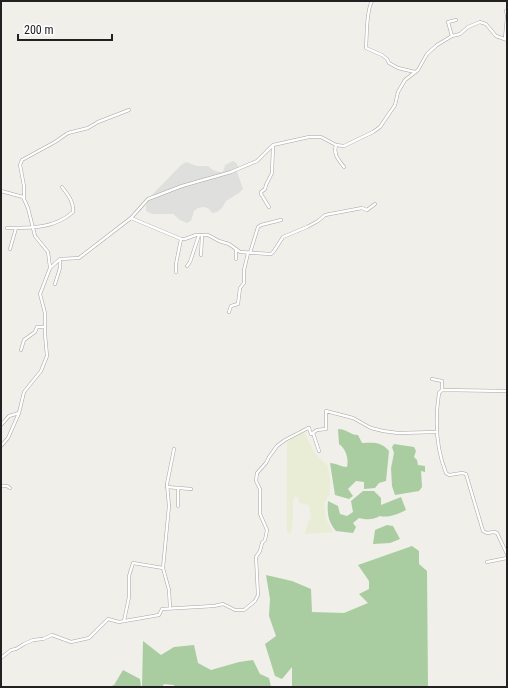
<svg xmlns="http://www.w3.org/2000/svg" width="508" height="688" viewBox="0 0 508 688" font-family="'Roboto Condensed',sans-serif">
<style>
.residential{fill:#dfdfde}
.farmland{fill:#e9edd6}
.forest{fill:#a9cda1}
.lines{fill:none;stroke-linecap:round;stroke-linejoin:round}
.minor-casing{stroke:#a5a5a5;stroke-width:3.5}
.minor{stroke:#fff;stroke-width:2.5}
</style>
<rect width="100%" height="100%" fill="#f1efe9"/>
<polygon class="residential" points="233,161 236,163 238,166 237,172 243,189 239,193 226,201 222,208 217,212 212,213 208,208 203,207 198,208 194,211 191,221 187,223 180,220 173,214 152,214 146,211 146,205 152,195 181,165 186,162 197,166 208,166 213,170 219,172 223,172 225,165"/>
<polygon class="farmland" points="304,432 313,450 319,458 328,466 330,480 330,494 324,503 326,519 333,532 305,534 308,522 311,518 309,505 299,503 299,498 295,496 293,500 293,518 291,533 287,533 287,441"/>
<g class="forest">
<path d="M338,429C348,429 349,435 358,435L362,443C374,443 380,441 389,451L386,481L379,483L375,488L364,489V482L356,481L348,489L353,496L349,499L335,495L330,463C336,463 341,467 347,467C349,459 346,449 339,444Z"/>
<polygon points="394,444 414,447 416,451 414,457 417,460 418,465 425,466 425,472 421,471 422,487 419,491 395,495 392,486 391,468 394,453 392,447"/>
<path d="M363,491H374L381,498V505L401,497L406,510C398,514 389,518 380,516C373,520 367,520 359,518L353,523L356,527L353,533L336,531C328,522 327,513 328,501L338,506L340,514L347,516L353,512L351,501Z"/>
<polygon points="387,525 393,526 400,539 390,543 373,544 375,530"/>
<polygon points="412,546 419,551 419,564 427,571 428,687 292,687 292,667 282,679 275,676 265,644 276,636 269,616 270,599 266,575 292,581 311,589 312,612 344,613 368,603 359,594 369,589 369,581 358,565"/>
<polygon points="143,641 161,655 174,647 194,645 198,663 211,670 239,662 253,660 260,674 269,678 271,687 175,687 174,685 164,684 162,687 142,687"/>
<polygon points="123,670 140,679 141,687 108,687 114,685"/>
</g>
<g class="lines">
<defs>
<g id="minor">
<path d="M372,1C366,11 367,36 366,48L382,55L387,59L389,63L398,68L415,72"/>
<polyline points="506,11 507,15"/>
<polyline points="452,36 448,22 456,20"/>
<polyline points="505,38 507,17"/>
<path d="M336,145C333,155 339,160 344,167"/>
<polyline points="1,191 23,197 28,208 35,236 48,252 50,267"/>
<polyline points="24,199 24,186 20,165 22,160 55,142 68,133 88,128 98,122 129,110"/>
<polyline points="269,207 261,194 261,192 265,189 266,185 272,173 273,146"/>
<polyline points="131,218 181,239 185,239 196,235 208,235 219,241 229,244 240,252 271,254 274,251 283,237 307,227 318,221 325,215 362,208 367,210 375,204"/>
<path d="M7,228C30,228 54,229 73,212C74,202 68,195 62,187"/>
<polyline points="10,249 16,228"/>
<polyline points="236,249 236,259"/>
<polyline points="250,253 258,227 261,225 281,220"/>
<polyline points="201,255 202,235"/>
<polyline points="187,266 190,262 199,235"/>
<polyline points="176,272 176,264 181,239"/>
<polyline points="55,284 60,268 60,260"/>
<polyline points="229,312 231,306 238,304 240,288 244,283 244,270 248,253"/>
<polyline points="21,350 24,340 35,332 37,327 45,327"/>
<polyline points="432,379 442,381 442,390"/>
<path d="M507,391L442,390L439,393C435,419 436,448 446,473L449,475L462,473L466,474L483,531L487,533L494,532L497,533L507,554"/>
<polyline points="1,425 9,416 19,413"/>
<polyline points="313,433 319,451"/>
<polyline points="1,446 8,438 19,413 24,392 41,371 47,356 45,334 45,313 40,294 50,268 60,259 79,258 131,218 148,199 182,186 231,172 257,161 273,145 309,137 321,137 336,145 344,146 373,132 380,127 395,105 398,92 405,80 418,70 427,54 437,45 452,36 460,34 468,27 480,22 486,24 496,36 507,40"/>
<polyline points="1,486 7,486 10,488"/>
<polyline points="167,487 191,489"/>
<polyline points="178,506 178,488"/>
<polyline points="487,562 507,558"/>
<polyline points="163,568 169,506 167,484 174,449"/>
<polyline points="124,621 129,597 129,576 133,563 163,568 169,590 170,608"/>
<polyline points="1,658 11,650 16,649 24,644 33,640 43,639 52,635 71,642 89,638 108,619 119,622 159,615 162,609 214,606 223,604 235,610 244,610 255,601 258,595 256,557 260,551 262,543 265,540 267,530 260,514 260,489 256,481 257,473 266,463 269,457 277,446 285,440 308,428 309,428 311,434 317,430 326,429 326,411 353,418 371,428 383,431 398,433 437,432"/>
</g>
</defs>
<use href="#minor" class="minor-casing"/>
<use href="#minor" class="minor"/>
</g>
<rect width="508" height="688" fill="none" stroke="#212121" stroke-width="4"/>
<path d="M18 34v6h94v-6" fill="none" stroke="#212121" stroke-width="2"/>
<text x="24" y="34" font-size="12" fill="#212121" stroke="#ffffff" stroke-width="3" paint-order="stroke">200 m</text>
</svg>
